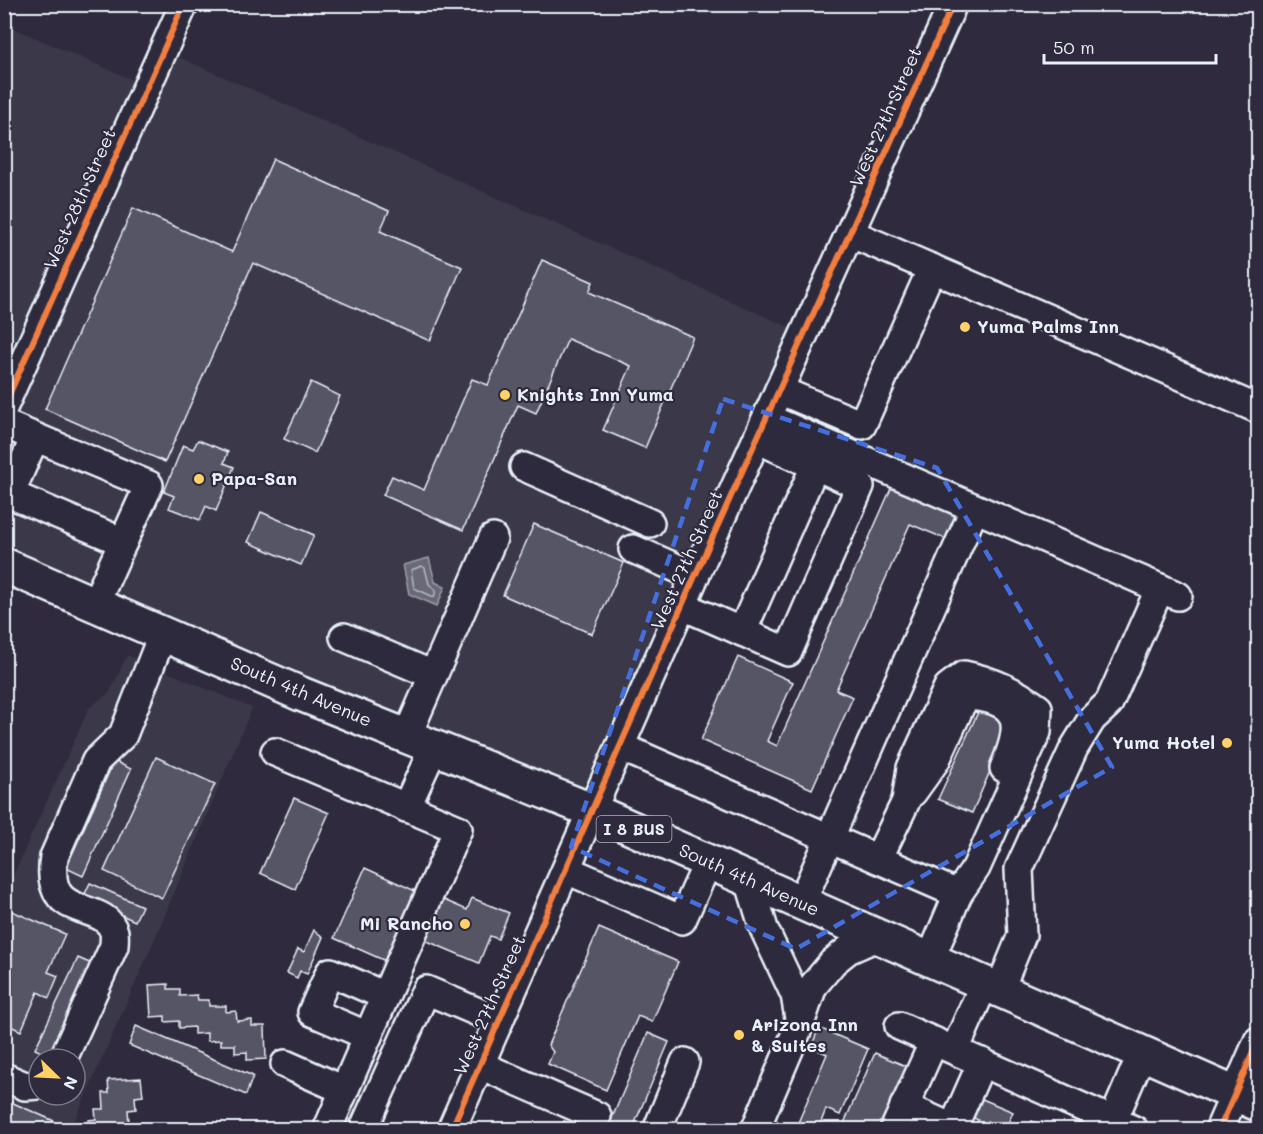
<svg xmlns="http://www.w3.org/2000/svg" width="1263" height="1134" viewBox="0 0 1263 1134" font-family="Mali,sans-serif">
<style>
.built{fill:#3b3749;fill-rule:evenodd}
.water{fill:#696978;stroke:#9c9fab;stroke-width:1.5}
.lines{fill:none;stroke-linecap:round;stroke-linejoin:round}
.shore{stroke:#b5bbc5;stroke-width:1.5}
.building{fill:#575565;stroke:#e8f1f8;stroke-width:1.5}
.minor-casing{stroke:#e8f1f8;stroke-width:32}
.major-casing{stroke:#e8f1f8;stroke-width:38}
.minor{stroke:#2f2a3d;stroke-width:27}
.major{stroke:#2f2a3d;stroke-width:33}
.cycleway-casing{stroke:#2f2a3d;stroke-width:10}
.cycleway{stroke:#f27e40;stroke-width:6}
.marked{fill:none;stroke:#466fde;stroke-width:4.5;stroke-dasharray:12 8;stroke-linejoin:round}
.poi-dot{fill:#ffd166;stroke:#2f2a3d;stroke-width:2}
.labels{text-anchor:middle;stroke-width:4.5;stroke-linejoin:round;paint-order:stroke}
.shield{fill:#2f2a3d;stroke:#b0b5c0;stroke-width:1.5}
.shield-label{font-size:16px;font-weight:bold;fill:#e8f1f8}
.street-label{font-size:18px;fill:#e8f1f8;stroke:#2f2a3d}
.poi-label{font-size:18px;font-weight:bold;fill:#e8f1f8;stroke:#2f2a3d;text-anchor:start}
</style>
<rect width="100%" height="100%" fill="#2f2a3d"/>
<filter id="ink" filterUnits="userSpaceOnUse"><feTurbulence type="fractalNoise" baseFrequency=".0167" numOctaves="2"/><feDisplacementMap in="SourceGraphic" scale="12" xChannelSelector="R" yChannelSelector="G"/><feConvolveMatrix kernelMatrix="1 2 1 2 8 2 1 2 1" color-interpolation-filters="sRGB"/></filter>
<g filter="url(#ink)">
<g class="built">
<polygon points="4,24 147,86 163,50 805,334 593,811 5,565"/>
<path d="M127,655L252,708L154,941L71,1129L5,1130V893L89,708L110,692ZM39,1059H75V1095H39Z"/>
<polygon points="1258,1041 1258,1129 1220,1129"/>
</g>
<polygon class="water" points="429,558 435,582 445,587 437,606 409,594 403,565"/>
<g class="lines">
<polygon class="shore" points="422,566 425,568 429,584 436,590 434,597 414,588 411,570"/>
</g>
<g class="building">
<polygon points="273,159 389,211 380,231 462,267 430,341 253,263 165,462 45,409 133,208 232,252"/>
<polygon points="542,260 593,282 589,292 693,337 645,448 603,430 631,366 568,339 536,413 518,405 463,530 383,495 392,476 424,490 472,379 488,385"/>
<polygon points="311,382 340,396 315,453 284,439"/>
<polygon points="198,440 228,452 224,463 234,467 216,511 206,506 200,520 169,508 174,496 164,492 183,445 193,449"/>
<polygon points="893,484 959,513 948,540 910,524 836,690 853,697 812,789 701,740 738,657 793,682 767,741 777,746"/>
<polygon points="261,512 314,535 301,565 248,542"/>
<polygon points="534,524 624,563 592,634 503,595"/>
<polygon points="979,710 1010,725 972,813 938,799"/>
<polygon points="156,757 215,784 162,898 104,871"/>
<polygon points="114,761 131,769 83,876 66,868"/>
<polygon points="4,794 12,797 4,813"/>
<polygon points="294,798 329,813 295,889 260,873"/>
<polygon points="365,868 422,894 390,963 334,938"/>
<polygon points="90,883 142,906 135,921 83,898"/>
<polygon points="437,897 467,910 472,898 509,913 498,939 490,936 479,963 420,938"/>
<polygon points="5,908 65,934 48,972 58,976 49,998 38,992 21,1031 4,1023"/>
<polygon points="599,928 678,962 652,1022 638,1016 606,1090 548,1064 553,1052 548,1045"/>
<polygon points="314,930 323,937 307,974 300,971 297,978 287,973 298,949 304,952"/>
<polygon points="78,958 94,965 51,1057 35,1049"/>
<polygon points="168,984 168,989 180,989 180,996 197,995 198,1000 209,1000 209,1006 226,1006 226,1012 236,1011 237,1021 252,1020 252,1026 265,1026 266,1059 247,1060 247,1052 235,1053 235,1045 221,1045 221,1040 207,1041 207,1033 194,1034 194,1027 179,1028 179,1021 165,1022 165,1016 151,1017 149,985"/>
<polygon points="136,1026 253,1076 246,1095 129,1045"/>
<polygon points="819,1028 868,1049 840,1115 826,1109 818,1130 795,1130 827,1054 811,1047"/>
<polygon points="648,1033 669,1042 632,1130 607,1130"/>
<polygon points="875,1053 908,1067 880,1130 841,1130"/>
<polygon points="141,1078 143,1096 135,1097 136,1109 128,1110 129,1123 124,1124 124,1130 90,1130 89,1120 96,1119 95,1109 104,1109 103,1093 109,1093 108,1080"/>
<polygon points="975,1096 1013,1112 1005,1130 974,1130 978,1120 967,1114"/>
<polygon points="4,1099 54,1121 50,1130 4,1130"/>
<polygon points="564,1121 584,1130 560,1130"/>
<polygon points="1032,1121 1050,1130 1028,1130"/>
<polygon points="508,1124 520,1130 506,1130"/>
</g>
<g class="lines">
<defs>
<g id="minor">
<polyline points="850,233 1258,409"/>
<polyline points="779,390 862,425 932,268"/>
<polyline points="4,406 184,4"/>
<polyline points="767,418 1178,596"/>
<polyline points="4,424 149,485 123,542 10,494 35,437"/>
<polyline points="524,467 650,523"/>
<polyline points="633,549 695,576"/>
<polyline points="95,604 123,542"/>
<polyline points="683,606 788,652 860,486 757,439"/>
<polyline points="742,632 815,466"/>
<polyline points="344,637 433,675"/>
<polyline points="407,736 493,538"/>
<polyline points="621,747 958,894 930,960"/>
<polyline points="275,752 458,829 327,1130"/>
<path d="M913,792L936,760L961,705L968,696C1022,700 1023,724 1004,768"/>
<polyline points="406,808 434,747"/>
<path d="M878,859L906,801L911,768L948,687L964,675C993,681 1014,691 1038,708L1037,732L976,868L958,894"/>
<polyline points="567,870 682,920 708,862"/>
<polyline points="749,880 764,929 795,995 800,1024"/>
<polyline points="801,903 974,510"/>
<polyline points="999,991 1022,935 1019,869 1074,748 1092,719 1109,703 1160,588"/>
<polyline points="899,1026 1134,1130"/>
<polyline points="368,1036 312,1012 330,972 385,996"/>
<polyline points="955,1050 984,984"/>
<path d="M63,1059L114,946C114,943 115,936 114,932C104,898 43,924 54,857L96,761L123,735L163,633"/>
<polyline points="285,1064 344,1090"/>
<polyline points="480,1065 597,1116"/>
<polyline points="4,1077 25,1086 39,1085"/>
<polyline points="904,1106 953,1128"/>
<polyline points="363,1130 426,990 499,1021"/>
<polyline points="451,1130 695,576 953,4"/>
<polyline points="657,1130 685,1062"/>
<polyline points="755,1130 800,1024 813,986 833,962 848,950 877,937"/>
<polyline points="894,1130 934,1041"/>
<polyline points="952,1130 982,1062"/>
<polyline points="1109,1130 1142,1053"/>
<polyline points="1219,1130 1258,1041"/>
</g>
<polyline id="major" points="4,565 301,694 593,811 1258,1104"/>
</defs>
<use href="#minor" class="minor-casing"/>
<use href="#major" class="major-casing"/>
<use href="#minor" class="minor"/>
<use href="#major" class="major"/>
<defs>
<g id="cycleway">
<polyline points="4,406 184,4"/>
<polyline points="451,1130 695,576 953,4"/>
<polyline points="1219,1130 1258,1041"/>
</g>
</defs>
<use href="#cycleway" class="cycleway-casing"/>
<use href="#cycleway" class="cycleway"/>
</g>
</g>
<path class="marked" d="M723,399L937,468L1112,767L796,949L571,847Z"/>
<g class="poi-dot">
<circle cx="965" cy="327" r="6"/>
<circle cx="505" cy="395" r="6"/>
<circle cx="199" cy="479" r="6"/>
<circle cx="1227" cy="743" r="6"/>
<circle cx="465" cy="924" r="6"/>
<circle cx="739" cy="1035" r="6"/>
</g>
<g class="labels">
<rect class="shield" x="596.5" y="816" width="75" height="26" rx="4.5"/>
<g class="shield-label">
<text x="634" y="835">I 8 BUS</text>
</g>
<g class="street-label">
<text transform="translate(886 117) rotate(-66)" y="6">West 27th Street</text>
<text transform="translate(80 199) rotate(-66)" y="6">West 28th Street</text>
<text transform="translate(687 560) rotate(-66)" y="6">West 27th Street</text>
<text transform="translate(301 692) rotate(23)" y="6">South 4th Avenue</text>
<text transform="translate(749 880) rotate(24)" y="6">South 4th Avenue</text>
<text transform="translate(490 1005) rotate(-66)" y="6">West 27th Street</text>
</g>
<g class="poi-label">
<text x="977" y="333">Yuma Palms Inn</text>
<text x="517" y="401">Knights Inn Yuma</text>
<text x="211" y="485">Papa-San</text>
<text x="1215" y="749" text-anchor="end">Yuma Hotel</text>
<text x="453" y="930" text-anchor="end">Mi Rancho</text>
<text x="751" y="1031">Arizona Inn<tspan x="751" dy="21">&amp; Suites</tspan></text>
</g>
</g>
<rect width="1263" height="1134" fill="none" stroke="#2f2a3d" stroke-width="24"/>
<rect x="12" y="12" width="1239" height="1110" fill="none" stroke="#e8f1f8" stroke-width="2" filter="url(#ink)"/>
<g transform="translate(57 1077) rotate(114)"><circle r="28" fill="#2f2a3d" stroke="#797a88" stroke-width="1.5"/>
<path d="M0-4.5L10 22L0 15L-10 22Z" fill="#ffd166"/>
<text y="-9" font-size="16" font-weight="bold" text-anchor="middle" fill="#e8f1f8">N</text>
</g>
<path d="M1044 54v9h172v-9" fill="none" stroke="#e8f1f8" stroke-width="3"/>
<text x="1053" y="54" font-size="18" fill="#e8f1f8" stroke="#2f2a3d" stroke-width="4.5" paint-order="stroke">50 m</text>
</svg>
